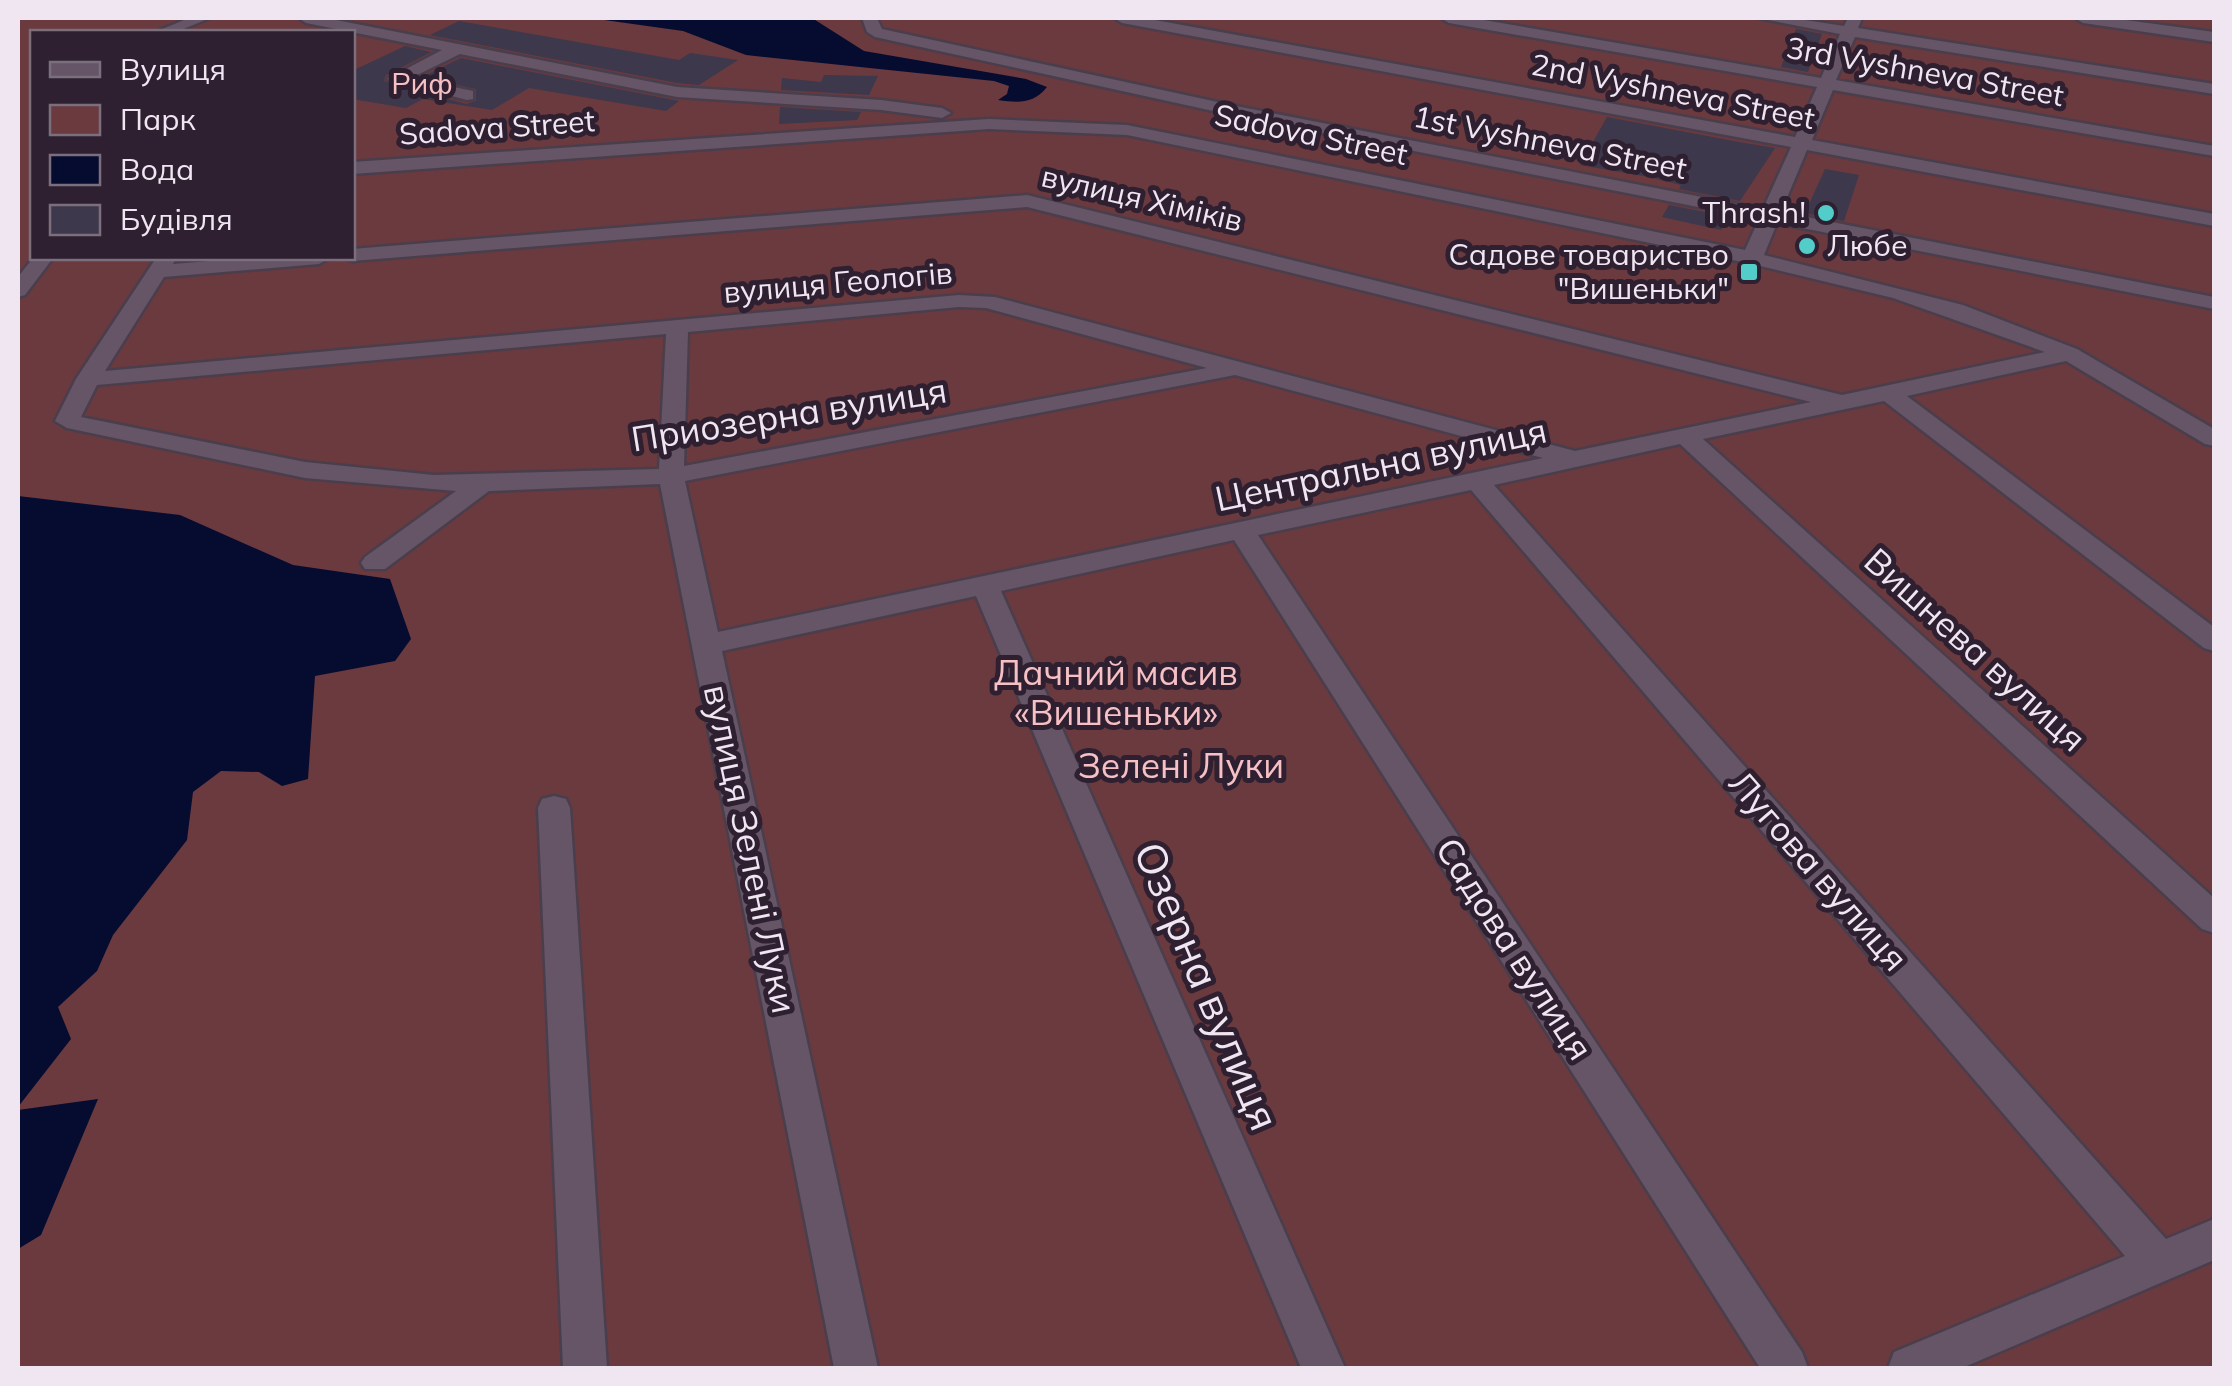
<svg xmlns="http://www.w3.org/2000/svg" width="2232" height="1386" viewBox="0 0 2232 1386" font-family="Mulish,sans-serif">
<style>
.green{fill:#6a3a3f;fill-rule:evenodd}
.water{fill:#060b30}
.building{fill:#3d384c}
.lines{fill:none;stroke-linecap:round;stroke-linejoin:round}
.minor-casing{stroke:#4a3e4c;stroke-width:5}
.minor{fill:#655567;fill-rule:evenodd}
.poi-dot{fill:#53cdc9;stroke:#2e2030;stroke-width:4}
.labels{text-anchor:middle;stroke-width:10;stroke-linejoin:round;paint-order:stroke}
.far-street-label{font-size:30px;fill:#f0e6f1;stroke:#2e2030}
.far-park-label{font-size:30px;fill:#f7c0c4;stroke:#2e2030}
.far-poi-label{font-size:30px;fill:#f0e6f1;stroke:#2e2030;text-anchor:end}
.street-label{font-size:35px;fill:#f0e6f1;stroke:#2e2030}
.park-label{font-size:35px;fill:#f7c0c4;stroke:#2e2030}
.near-street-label{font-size:42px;fill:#f0e6f1;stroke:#2e2030}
</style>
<rect width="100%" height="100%" fill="#2e2030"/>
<path class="green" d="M18,18H2214V1368H18ZM32,32H352V258H32Z"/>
<g class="water">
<path d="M590,18H812L864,51L1026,79L1047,87C1033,104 1019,103 998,100L1007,94L1009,86L994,81L746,55L683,31Z"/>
<polygon points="18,496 180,515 293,565 390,579 411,639 395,661 315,676 308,779 282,786 259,772 221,771 193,792 187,840 113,935 97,971 58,1007 71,1039 18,1107"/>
<polygon points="98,1099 41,1235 18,1249 18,1110"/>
</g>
<g class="building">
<polygon points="459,21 679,60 690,53 738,60 699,85 677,83 430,35"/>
<polygon points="1796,29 1822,34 1808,72 1781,67"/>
<polygon points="405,46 431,52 385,76 384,81 466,104 476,101 476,89 422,77 461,58 679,101 666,111 529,88 492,110 423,99 406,108 352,99 352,71"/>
<polygon points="824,75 878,76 869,95 781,90 782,78 821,82"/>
<polygon points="780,107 861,112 857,120 779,124"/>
<polygon points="1607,117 1739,142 1775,148 1740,201 1679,189 1681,185 1649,177 1580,165"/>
<polygon points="1825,169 1859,175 1844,221 1805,213"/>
<polygon points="1669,205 1730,217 1721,230 1662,217"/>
</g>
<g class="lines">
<defs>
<g id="minor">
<polygon points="189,18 210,18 176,32 155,32"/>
<polygon points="299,18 326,18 677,87 881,100 942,108 951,113 942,118 881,110 677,97 460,54 411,78 473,91 473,99 467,100 387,79 442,50 306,23"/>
<path d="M862,18H877L882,29L1236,106L1763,209L1791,147L1122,23L1114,18H1144L1795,137L1817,87L1449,23L1441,18H1472L1821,78L1840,34L1758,18H1792L1844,26L1848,18H1862L1858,28L2214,84V94L1855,37L1836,80L2214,146V156L1833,90L1812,140L2214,214V226L1807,150L1781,212L2214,297V309L1777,223L1764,255L1963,305L2077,349L2214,429V446L2205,444L2066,361L1907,396L2214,627V651L2204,648L1884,401L1703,439L2214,898V933L2202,929L1680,444L1494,485L2166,1239L2214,1219V1260L1962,1368H1888L1894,1352L2125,1256L1471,490L1258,535L1802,1352L1808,1368H1760L1234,540L1001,591L1345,1368H1301L976,596L722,651L878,1368H834L660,484L489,491L385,569H365L361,563L365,557L456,491L305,478L67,428L55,421L76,379L156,258H176L173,264L249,258H329L319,264L164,277L105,371L959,295L995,297L1575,451L1811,402L1027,207L352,261L344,258H352V249L1027,195L1842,395L2045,352L1893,298L1752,264L1127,135L989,129L352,174V162L989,119L1127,125L1745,250L1759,219L1236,116L875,37L867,32ZM959,307L986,308L1207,368L684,466L688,332ZM666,334L659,469L434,475L305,462L81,417L97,385ZM1235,375L1543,458L718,632L685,481Z"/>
<polygon points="2075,18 2111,18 2214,32 2214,42 2083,23"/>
<polygon points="33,258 53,258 25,295 18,297 18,277"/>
<polygon points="554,796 566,799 570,808 607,1368 563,1368 538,808 542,799"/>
</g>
</defs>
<use href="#minor" class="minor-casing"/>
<use href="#minor" class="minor"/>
</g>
<g class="poi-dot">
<circle cx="1826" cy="213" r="10"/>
<circle cx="1807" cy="246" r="10"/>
<rect x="1739" y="262" width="20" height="20" rx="5"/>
</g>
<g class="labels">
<g class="far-street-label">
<text transform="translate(1925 72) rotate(10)" y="10">3rd Vyshneva Street</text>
<text transform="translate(1673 92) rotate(11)" y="10">2nd Vyshneva Street</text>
<text transform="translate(497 128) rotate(-4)" y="10">Sadova Street</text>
<text transform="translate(1311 135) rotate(12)" y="10">Sadova Street</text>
<text transform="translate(1550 143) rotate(11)" y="10">1st Vyshneva Street</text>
<text transform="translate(1142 199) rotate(13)" y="10">вулиця Хіміків</text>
<text transform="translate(838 283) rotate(-5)" y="10">вулиця Геологів</text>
</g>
<g class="far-park-label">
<text x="422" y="94">Риф</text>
</g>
<g class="far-poi-label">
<text x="1806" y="223">Thrash!</text>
<text x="1827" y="256" text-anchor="start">Любе</text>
<text x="1729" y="265">Садове товариство<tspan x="1729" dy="34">"Вишеньки"</tspan></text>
</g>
<g class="street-label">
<text transform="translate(789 415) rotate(-9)" y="12">Приозерна вулиця</text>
<text transform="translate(1381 465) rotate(-12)" y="12">Центральна вулиця</text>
<text transform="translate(1975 650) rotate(42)" y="12">Вишнева вулиця</text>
<text transform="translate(750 849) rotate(78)" y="12">вулиця Зелені Луки</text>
<text transform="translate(1818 871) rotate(49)" y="12">Лугова вулиця</text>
<text transform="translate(1514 949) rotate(57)" y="12">Садова вулиця</text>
</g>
<g class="park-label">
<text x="1116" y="685">Дачний масив<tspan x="1116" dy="40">«Вишеньки»</tspan></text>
<text x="1181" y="778">Зелені Луки</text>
</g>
<g class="near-street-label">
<text transform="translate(1207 986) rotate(67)" y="15">Озерна вулиця</text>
</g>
</g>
<rect width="2232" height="1386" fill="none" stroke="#f0e6f1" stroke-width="40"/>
<rect x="30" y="30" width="325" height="230" fill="#2e2030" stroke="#7c6f7d" stroke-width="2.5"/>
<rect x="50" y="62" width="50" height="15" fill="#655567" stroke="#7c6f7d" stroke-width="2.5"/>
<text x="120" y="80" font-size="30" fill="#f0e6f1">Вулиця</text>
<rect x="50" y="105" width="50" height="30" fill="#6a3a3f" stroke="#7c6f7d" stroke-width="2.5"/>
<text x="120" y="130" font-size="30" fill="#f0e6f1">Парк</text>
<rect x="50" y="155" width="50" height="30" fill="#060b30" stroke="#7c6f7d" stroke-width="2.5"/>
<text x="120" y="180" font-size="30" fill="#f0e6f1">Вода</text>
<rect x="50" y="205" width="50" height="30" fill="#3d384c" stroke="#7c6f7d" stroke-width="2.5"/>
<text x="120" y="230" font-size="30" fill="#f0e6f1">Будівля</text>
</svg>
